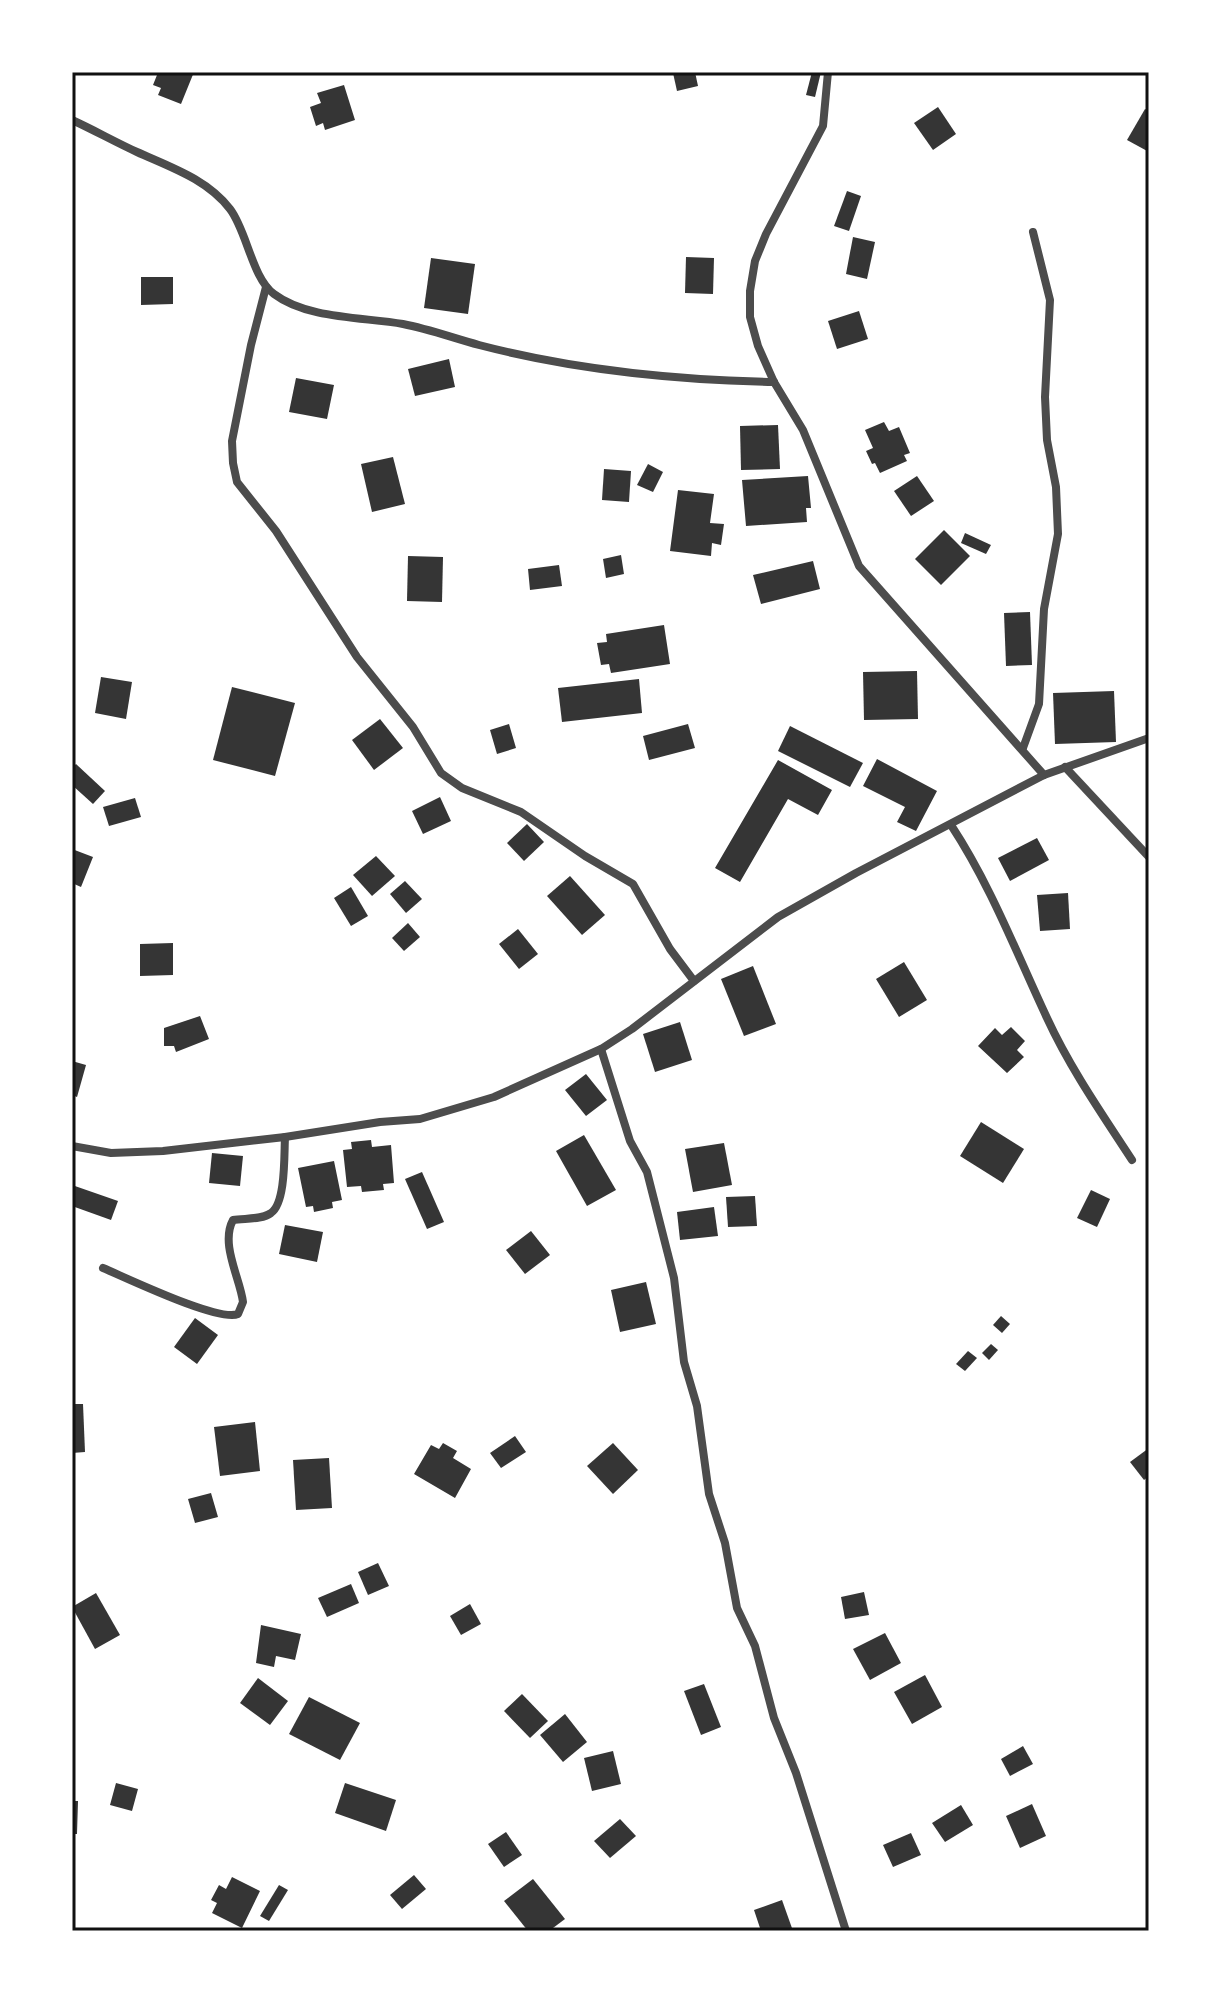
<svg xmlns="http://www.w3.org/2000/svg" width="1221" height="2003" viewBox="0 0 1221 2003" font-family="Inter,sans-serif">
<style>
.building{fill:#353535}
.lines{fill:none;stroke-linecap:round;stroke-linejoin:round}
.minor{stroke:#4c4c4c;stroke-width:8}
.neatline{fill:none;stroke:#111;stroke-width:3}
</style>
<rect width="100%" height="100%" fill="#fff"/>
<g class="building">
<polygon points="149,72 194,72 181,104 158,95 161,88 153,85 157,75"/>
<polygon points="679,72 695,72 698,86 677,91 673,73"/>
<polygon points="812,72 821,72 815,97 806,95"/>
<polygon points="344,85 355,120 325,130 323,123 316,126 310,107 321,103 317,93"/>
<polygon points="938,107 956,134 933,150 914,123"/>
<polygon points="1145,109 1149,111 1149,152 1127,140"/>
<polygon points="847,191 861,196 849,231 834,226"/>
<polygon points="853,237 875,242 867,279 846,274"/>
<polygon points="686,257 714,258 713,294 685,293"/>
<polygon points="431,258 475,264 468,314 424,308"/>
<polygon points="141,277 173,277 173,304 141,305"/>
<polygon points="859,311 868,339 837,349 828,321"/>
<polygon points="449,359 455,387 415,396 408,369"/>
<polygon points="296,378 334,385 327,419 289,412"/>
<polygon points="884,422 889,431 899,427 910,453 904,455 907,461 880,473 875,463 872,464 866,451 873,448 865,430"/>
<polygon points="778,425 780,469 741,470 740,426"/>
<polygon points="393,457 405,504 372,512 361,464"/>
<polygon points="648,464 663,472 653,492 637,485"/>
<polygon points="604,469 631,471 629,502 602,500"/>
<polygon points="808,476 811,508 806,508 807,522 746,526 742,480"/>
<polygon points="917,476 934,501 911,516 894,491"/>
<polygon points="678,490 714,494 710,523 724,524 721,545 712,543 711,556 670,551"/>
<polygon points="944,530 970,556 941,585 915,559"/>
<polygon points="965,533 991,545 986,554 961,543"/>
<polygon points="621,555 624,574 606,578 603,559"/>
<polygon points="408,556 443,557 442,602 407,601"/>
<polygon points="813,561 820,589 761,604 753,575"/>
<polygon points="559,565 562,586 530,590 528,569"/>
<polygon points="1030,612 1032,665 1006,666 1004,613"/>
<polygon points="664,625 670,664 611,673 609,664 601,665 597,643 607,642 606,634"/>
<polygon points="917,671 918,719 864,720 863,672"/>
<polygon points="101,677 132,682 126,719 95,713"/>
<polygon points="639,679 642,713 562,722 558,688"/>
<polygon points="232,687 295,703 275,776 213,760"/>
<polygon points="1114,691 1116,742 1055,744 1053,693"/>
<polygon points="380,719 403,748 374,770 352,740"/>
<polygon points="509,724 516,748 497,754 490,730"/>
<polygon points="688,724 695,748 649,760 643,736"/>
<polygon points="790,726 863,763 850,787 778,751"/>
<polygon points="877,759 937,791 916,831 897,822 905,807 863,786"/>
<polygon points="778,760 832,790 818,815 788,799 740,882 715,868"/>
<polygon points="76,764 105,791 93,804 72,785 72,768"/>
<polygon points="440,797 451,821 423,834 412,811"/>
<polygon points="135,798 141,817 109,826 103,807"/>
<polygon points="527,824 544,842 524,861 507,843"/>
<polygon points="1037,838 1049,860 1010,881 998,858"/>
<polygon points="72,849 93,857 81,887 72,883"/>
<polygon points="376,856 395,876 372,896 353,875"/>
<polygon points="570,876 605,915 582,935 547,896"/>
<polygon points="405,881 422,899 406,913 390,894"/>
<polygon points="351,887 368,916 351,926 334,898"/>
<polygon points="1068,893 1070,929 1040,931 1037,895"/>
<polygon points="408,923 420,937 404,951 392,938"/>
<polygon points="518,929 538,954 519,969 499,944"/>
<polygon points="173,943 173,975 140,976 140,944"/>
<polygon points="904,962 927,1000 899,1017 876,979"/>
<polygon points="753,966 776,1024 744,1036 721,979"/>
<polygon points="200,1016 209,1039 176,1052 174,1046 164,1046 164,1028"/>
<polygon points="680,1022 692,1060 655,1072 643,1034"/>
<polygon points="1011,1027 1025,1041 1017,1050 1024,1057 1007,1073 978,1046 995,1028 1002,1035"/>
<polygon points="72,1061 86,1065 77,1097 72,1095"/>
<polygon points="586,1074 607,1100 586,1116 565,1090"/>
<polygon points="981,1122 1024,1149 1003,1183 960,1156"/>
<polygon points="584,1135 616,1190 587,1206 556,1151"/>
<polygon points="371,1140 372,1147 391,1145 394,1183 383,1184 384,1190 362,1192 361,1186 347,1187 343,1150 352,1149 351,1142"/>
<polygon points="724,1143 732,1185 693,1192 685,1149"/>
<polygon points="212,1153 243,1156 240,1186 209,1183"/>
<polygon points="334,1161 342,1200 332,1202 333,1208 314,1212 313,1206 306,1207 298,1168"/>
<polygon points="422,1172 444,1222 427,1229 405,1179"/>
<polygon points="72,1185 118,1201 111,1220 72,1206"/>
<polygon points="1091,1190 1110,1199 1097,1227 1077,1218"/>
<polygon points="755,1196 757,1226 728,1227 726,1197"/>
<polygon points="714,1207 718,1236 680,1240 677,1212"/>
<polygon points="285,1225 323,1232 317,1262 279,1254"/>
<polygon points="531,1231 550,1255 525,1274 506,1250"/>
<polygon points="646,1282 656,1324 620,1332 611,1290"/>
<polygon points="1001,1316 1010,1324 1002,1333 993,1325"/>
<polygon points="195,1318 218,1335 197,1364 174,1347"/>
<polygon points="991,1344 998,1350 989,1360 982,1353"/>
<polygon points="968,1351 977,1358 965,1371 956,1364"/>
<polygon points="72,1404 83,1404 85,1452 72,1453"/>
<polygon points="255,1422 260,1471 220,1476 214,1427"/>
<polygon points="515,1436 526,1452 501,1468 490,1453"/>
<polygon points="443,1443 457,1451 453,1458 471,1469 455,1498 414,1474 431,1445 439,1449"/>
<polygon points="613,1443 638,1470 613,1494 587,1466"/>
<polygon points="1149,1448 1149,1476 1144,1480 1130,1462"/>
<polygon points="329,1458 332,1508 296,1510 293,1460"/>
<polygon points="211,1493 218,1517 195,1523 188,1499"/>
<polygon points="378,1563 389,1586 368,1595 358,1572"/>
<polygon points="351,1584 359,1603 327,1617 318,1598"/>
<polygon points="864,1592 869,1615 845,1619 841,1597"/>
<polygon points="96,1593 120,1635 95,1649 72,1607"/>
<polygon points="470,1604 481,1624 461,1635 450,1616"/>
<polygon points="261,1625 301,1634 295,1660 276,1656 274,1667 256,1663"/>
<polygon points="885,1633 901,1663 870,1680 853,1649"/>
<polygon points="925,1675 942,1707 912,1724 894,1692"/>
<polygon points="258,1678 288,1701 270,1725 240,1703"/>
<polygon points="704,1684 721,1727 701,1735 684,1691"/>
<polygon points="522,1694 548,1721 530,1738 504,1711"/>
<polygon points="309,1697 360,1723 340,1760 289,1734"/>
<polygon points="565,1714 587,1742 563,1762 540,1735"/>
<polygon points="1023,1746 1033,1764 1010,1776 1001,1759"/>
<polygon points="613,1751 621,1784 592,1791 584,1758"/>
<polygon points="116,1783 138,1789 132,1811 110,1805"/>
<polygon points="345,1783 396,1800 386,1831 335,1813"/>
<polygon points="72,1801 78,1801 77,1834 72,1834"/>
<polygon points="1032,1804 1046,1836 1020,1848 1006,1816"/>
<polygon points="961,1805 973,1825 945,1842 932,1823"/>
<polygon points="620,1819 636,1836 610,1858 594,1841"/>
<polygon points="506,1832 522,1855 504,1867 488,1844"/>
<polygon points="911,1833 921,1855 893,1867 883,1845"/>
<polygon points="414,1875 426,1889 402,1909 390,1895"/>
<polygon points="232,1877 260,1891 242,1928 212,1913 217,1903 211,1900 219,1885 226,1889"/>
<polygon points="533,1879 565,1919 549,1931 528,1931 504,1901"/>
<polygon points="279,1885 288,1890 269,1921 260,1916"/>
<polygon points="782,1900 793,1931 761,1931 754,1910"/>
</g>
<g class="lines">
<g class="minor">
<polyline points="828,72 823,126 766,234 755,261 750,291 750,317 758,346 774,382 803,430 859,566 1044,775"/>
<path d="M72,120C94,130 115,142 137,152C170,167 207,179 230,209C247,231 252,278 274,294C307,319 363,317 403,324C429,329 453,338 479,345C575,370 675,380 774,382"/>
<polyline points="266,287 251,345 232,441 233,463 237,482 276,531 357,657 413,727 441,773 462,788 521,812 585,856 633,884 670,949 694,981"/>
<polyline points="1023,748 1039,704 1044,609 1058,534 1056,487 1047,440 1045,397 1050,300 1033,232"/>
<polyline points="1065,767 1149,857"/>
<path d="M951,825C991,886 1016,952 1047,1018C1070,1068 1102,1114 1132,1160"/>
<polyline points="601,1049 630,1141 647,1172 674,1278 684,1362 697,1406 709,1494 725,1543 737,1608 755,1646 774,1718 796,1773 846,1931"/>
<polyline points="72,1146 111,1153 163,1151 285,1137 380,1122 420,1119 494,1097 601,1049 632,1029 778,917 856,873 1044,775 1149,738"/>
<path d="M103,1268C127,1278 218,1322 238,1314L243,1302C240,1278 220,1244 233,1220C244,1218 262,1220 271,1213C286,1203 284,1154 285,1137"/>
</g>
</g>
<rect width="1221" height="2003" fill="none" stroke="#ffffff" stroke-width="148"/>
<rect x="74" y="74" width="1073" height="1855" class="neatline"/>
</svg>
